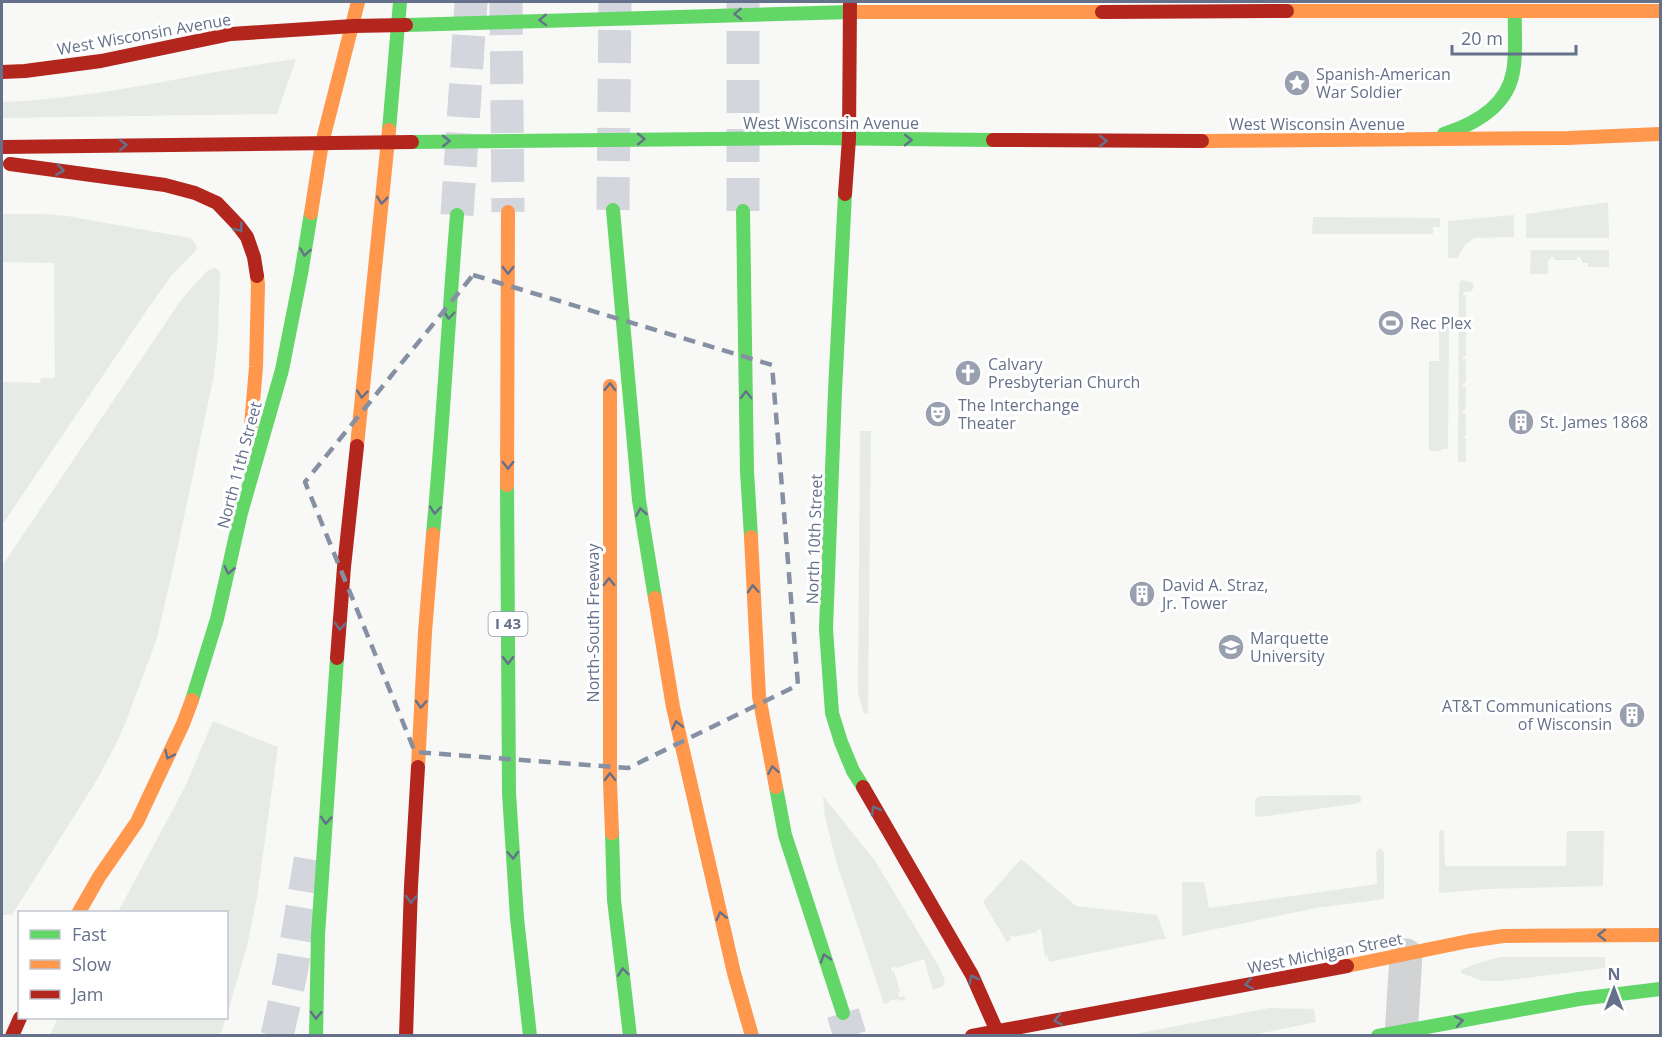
<svg xmlns="http://www.w3.org/2000/svg" width="1662" height="1037" viewBox="0 0 1662 1037" font-family="'Open Sans',sans-serif">
<style>
.green{fill:#e6ebe5}
.lines{fill:none;stroke-linecap:round;stroke-linejoin:round}
.highway-tunnel{stroke:#d3d6dc;stroke-width:33;stroke-dasharray:33 16;stroke-linecap:butt}
.street{stroke:#d2d3d4;stroke-width:33}
.fast{stroke:#63d668;stroke-width:14}
.slow{stroke:#ff974d;stroke-width:14}
.jam{stroke:#b3261e;stroke-width:14}
.oneway{stroke:#65718a}
.marked{fill:none;stroke:#8690a3;stroke-width:4.5;stroke-dasharray:12 8;stroke-linejoin:round}
.labels{text-anchor:middle;stroke-width:6;stroke-linejoin:round;paint-order:stroke}
.shield{fill:#fff;stroke:#939cad;stroke-width:1.5}
.shield-label{font-size:15px;font-weight:bold;fill:#65718a}
.street-label{font-size:16px;fill:#65718a;stroke:#fff}
.poi-label{font-size:16px;fill:#65718a;stroke:#fff;text-anchor:start}
</style>
<rect width="100%" height="100%" fill="#f8f8f7"/>
<g class="green">
<path d="M296,59L277,114L2,118V102C101,99 197,72 296,59Z"/>
<polygon points="1608,202 1609,238 1526,238 1526,214"/>
<polygon points="2,214 44,214 67,216 190,238 195,243 197,249 172,275 149,307 2,525 2,382 40,383 41,378 55,378 54,263 2,262"/>
<polygon points="1514,215 1514,237 1474,238 1465,245 1457,258 1448,258 1448,221"/>
<polygon points="1313,217 1440,218 1440,227 1433,227 1433,234 1312,234"/>
<polygon points="1531,250 1609,250 1609,267 1588,267 1588,263 1583,263 1580,257 1577,257 1577,260 1554,260 1554,257 1551,257 1550,260 1548,260 1548,274 1530,274"/>
<polygon points="214,268 218,270 220,273 218,335 214,375 174,564 157,638 128,716 118,740 98,778 12,915 2,915 2,566 181,300 207,271"/>
<polygon points="1461,280 1471,282 1474,285 1472,291 1463,292 1463,295 1466,295 1466,329 1463,329 1463,332 1466,332 1466,356 1463,356 1463,359 1466,359 1466,383 1463,383 1463,387 1466,387 1466,409 1463,410 1463,413 1466,414 1466,436 1463,436 1463,438 1466,438 1466,462 1458,462 1459,284"/>
<polygon points="1439,321 1449,321 1448,449 1441,449 1441,451 1429,451 1429,361 1439,361"/>
<polygon points="860,431 871,431 868,713 864,714 858,693"/>
<polygon points="213,721 278,747 257,897 247,946 227,1015 226,912 118,912 186,785"/>
<polygon points="1357,795 1360,796 1362,800 1360,802 1354,804 1260,817 1255,815 1255,799 1260,796"/>
<polygon points="823,796 875,861 938,965 945,981 943,986 933,990 924,959 896,968 895,966 891,968 892,972 894,971 900,991 898,992 899,997 904,996 906,999 898,1001 897,999 889,1001 889,1003 884,1004 837,864 825,817"/>
<polygon points="1441,830 1444,831 1445,866 1566,866 1567,831 1604,831 1603,886 1486,889 1439,893 1439,831"/>
<polygon points="1381,848 1384,853 1384,899 1316,908 1182,936 1182,882 1204,882 1209,908 1377,884 1376,852"/>
<polygon points="1021,859 1076,906 1157,915 1166,939 1156,940 1049,962 1048,956 1045,957 1041,929 1037,930 1037,932 1014,937 1013,935 1010,936 1011,940 1007,942 983,902"/>
<path d="M1501,957H1605V968L1502,981H1483L1461,973V970C1474,964 1487,960 1501,957Z"/>
<polygon points="1269,1008 1314,1009 1316,1022 1253,1035 1130,1035"/>
<polygon points="58,1018 226,1018 220,1035 50,1035"/>
</g>
<g class="lines">
<g class="highway-tunnel">
<polyline points="506,2 508,212"/>
<polyline points="613,210 615,2"/>
<polyline points="743,211 743,2"/>
<polyline points="457,215 471,2"/>
<polyline points="843,1013 850,1036"/>
<polyline points="277,1036 291,973 311,855"/>
</g>
<polyline class="street" points="1401,1036 1406,955"/>
<g class="fast">
<polyline points="406,25 851,12"/>
<polyline points="389,130 400,2"/>
<path d="M1444,134C1475,124 1507,106 1513,72C1517,52 1514,31 1515,11"/>
<polyline points="412,142 809,138 993,140"/>
<polyline points="845,194 835,391 826,629 832,713 841,742 853,771 863,787"/>
<polyline points="613,210 639,500 655,598"/>
<polyline points="743,211 747,471 751,537"/>
<polyline points="507,485 509,793 517,918 530,1036"/>
<path d="M433,534C443,427 448,321 457,215"/>
<polyline points="192,700 217,619 241,513 282,370 301,274 311,213"/>
<polyline points="776,787 785,835 843,1013"/>
<polyline points="612,833 614,900 630,1036"/>
<polyline points="316,1036 318,935 337,658"/>
<polyline points="1378,1036 1579,999 1660,989"/>
</g>
<g class="slow">
<polyline points="1287,11 1660,11"/>
<polyline points="851,12 1102,12"/>
<polyline points="1202,141 1568,138 1660,134"/>
<polyline points="311,213 322,143 358,2"/>
<polyline points="610,386 610,782 612,833"/>
<polyline points="251,425 256,367 258,285 257,276"/>
<polyline points="357,446 389,130"/>
<polyline points="507,485 508,212"/>
<polyline points="751,537 759,696 776,787"/>
<polyline points="655,598 673,707 734,973 752,1036"/>
<polyline points="418,767 425,632 433,534"/>
<polyline points="79,912 99,877 137,822 183,724 192,700"/>
<polyline points="1347,966 1469,941 1503,936 1660,935"/>
</g>
<g class="jam">
<polyline points="1102,12 1287,11"/>
<polyline points="2,72 25,71 101,61 231,34 353,26 406,25"/>
<polyline points="993,140 1202,141"/>
<polyline points="2,147 412,142"/>
<polyline points="10,164 165,185 195,193 217,203 238,225 247,237 254,257 257,276"/>
<polyline points="845,194 849,139 850,2"/>
<polyline points="337,658 344,567 357,446"/>
<polyline points="863,787 972,975 999,1036"/>
<polyline points="12,1036 20,1018"/>
<polyline points="406,1036 411,886 418,767"/>
<polyline points="972,1036 1347,966"/>
</g>
</g>
<defs><path id="oneway-chevron" d="M-2-3.5L2.5 0L-2 3.5" fill="none" stroke-width="1.6" stroke-linecap="round" stroke-linejoin="round" transform="scale(1.5)"/></defs>
<g class="oneway">
<use href="#oneway-chevron" transform="translate(738 14) rotate(178)"/>
<use href="#oneway-chevron" transform="translate(543 20) rotate(178)"/>
<use href="#oneway-chevron" transform="translate(641 139) rotate(-1)"/>
<use href="#oneway-chevron" transform="translate(908 140) rotate(1)"/>
<use href="#oneway-chevron" transform="translate(446 141) rotate(-1)"/>
<use href="#oneway-chevron" transform="translate(1103 141)"/>
<use href="#oneway-chevron" transform="translate(123 145) rotate(-1)"/>
<use href="#oneway-chevron" transform="translate(60 170) rotate(9)"/>
<use href="#oneway-chevron" transform="translate(382 200) rotate(96)"/>
<use href="#oneway-chevron" transform="translate(239 228) rotate(52)"/>
<use href="#oneway-chevron" transform="translate(305 252) rotate(99)"/>
<use href="#oneway-chevron" transform="translate(508 270) rotate(90)"/>
<use href="#oneway-chevron" transform="translate(449 315) rotate(95)"/>
<use href="#oneway-chevron" transform="translate(610 387) rotate(-89)"/>
<use href="#oneway-chevron" transform="translate(362 394) rotate(96)"/>
<use href="#oneway-chevron" transform="translate(746 395) rotate(-91)"/>
<use href="#oneway-chevron" transform="translate(508 465) rotate(90)"/>
<use href="#oneway-chevron" transform="translate(435 510) rotate(95)"/>
<use href="#oneway-chevron" transform="translate(641 512) rotate(-99)"/>
<use href="#oneway-chevron" transform="translate(229 570) rotate(103)"/>
<use href="#oneway-chevron" transform="translate(609 582) rotate(-90)"/>
<use href="#oneway-chevron" transform="translate(753 589) rotate(-93)"/>
<use href="#oneway-chevron" transform="translate(340 626) rotate(94)"/>
<use href="#oneway-chevron" transform="translate(508 660) rotate(90)"/>
<use href="#oneway-chevron" transform="translate(421 704) rotate(93)"/>
<use href="#oneway-chevron" transform="translate(677 725) rotate(-103)"/>
<use href="#oneway-chevron" transform="translate(169 755) rotate(115)"/>
<use href="#oneway-chevron" transform="translate(773 770) rotate(-100)"/>
<use href="#oneway-chevron" transform="translate(610 777) rotate(-91)"/>
<use href="#oneway-chevron" transform="translate(875 810) rotate(-119)"/>
<use href="#oneway-chevron" transform="translate(326 820) rotate(94)"/>
<use href="#oneway-chevron" transform="translate(513 855) rotate(87)"/>
<use href="#oneway-chevron" transform="translate(411 899) rotate(92)"/>
<use href="#oneway-chevron" transform="translate(721 916) rotate(-103)"/>
<use href="#oneway-chevron" transform="translate(1602 935) rotate(180)"/>
<use href="#oneway-chevron" transform="translate(825 958) rotate(-108)"/>
<use href="#oneway-chevron" transform="translate(623 972) rotate(-97)"/>
<use href="#oneway-chevron" transform="translate(973 979) rotate(-117)"/>
<use href="#oneway-chevron" transform="translate(1249 984) rotate(169)"/>
<use href="#oneway-chevron" transform="translate(316 1015) rotate(92)"/>
<use href="#oneway-chevron" transform="translate(1058 1020) rotate(169)"/>
<use href="#oneway-chevron" transform="translate(1459 1021) rotate(-10)"/>
</g>
<path class="marked" d="M473,275L772,365L798,685L628,768L415,752L305,482Z"/>
<defs>
<symbol id="sight-disc" viewBox="-11 -11 22 22"><circle r="9.5" fill="#98a0b0" stroke="#fff"/><path d="M0-6L1.8-2.2L6-1.7L2.9 1.2L3.7 5.4L0 3.3L-3.7 5.4L-2.9 1.2L-6-1.7L-1.8-2.2Z" fill="#fff"/></symbol>
<symbol id="stadium-disc" viewBox="-11 -11 22 22"><circle r="9.5" fill="#98a0b0" stroke="#fff"/><path d="M0-5a6.5 5 0 1 0 0 10a6.5 5 0 1 0 0-10ZM-3.5-1.8h7v3.6h-7Z" fill="#fff"/></symbol>
<symbol id="church-disc" viewBox="-11 -11 22 22"><circle r="9.5" fill="#98a0b0" stroke="#fff"/><path d="M-1.2-6h2.4v3.5h3.3v2.4h-3.3V6h-2.4V-.1h-3.3v-2.4h3.3Z" fill="#fff"/></symbol>
<symbol id="theatre-disc" viewBox="-11 -11 22 22"><circle r="9.5" fill="#98a0b0" stroke="#fff"/><path d="M-5-5.5Q0-4 5-5.5V0Q5 5 0 6Q-5 5-5 0ZM-3.3-2.5H-1v1.5H-3.3ZM1-2.5H3.3v1.5H1ZM-2.8 1Q0 5.5 2.8 1Z" fill="#fff"/></symbol>
<symbol id="building-disc" viewBox="-11 -11 22 22"><circle r="9.5" fill="#98a0b0" stroke="#fff"/><path d="M-4-6H4V6H1V3H-1V6H-4ZM-2.5-4.3h1.7v1.8h-1.7ZM.8-4.3h1.7v1.8H.8ZM-2.5-1h1.7V.8h-1.7ZM.8-1h1.7V.8H.8Z" fill="#fff"/></symbol>
<symbol id="university-disc" viewBox="-11 -11 22 22"><circle r="9.5" fill="#98a0b0" stroke="#fff"/><path d="M0-5L7-2L0 1L-7-2ZM-4 1L0 2.5L4 1V4Q0 6-4 4Z" fill="#fff"/></symbol>
</defs>
<g fill-rule="evenodd">
<use href="#sight-disc" x="1282" y="68" width="30" height="30"/>
<use href="#stadium-disc" x="1376" y="308" width="30" height="30"/>
<use href="#church-disc" x="953" y="358" width="30" height="30"/>
<use href="#theatre-disc" x="923" y="399" width="30" height="30"/>
<use href="#building-disc" x="1506" y="407" width="30" height="30"/>
<use href="#building-disc" x="1127" y="579" width="30" height="30"/>
<use href="#university-disc" x="1216" y="632" width="30" height="30"/>
<use href="#building-disc" x="1617" y="700" width="30" height="30"/>
</g>
<g class="labels">
<rect class="shield" x="488.5" y="612" width="39" height="24" rx="4.5"/>
<g class="shield-label">
<text x="508" y="629">I 43</text>
</g>
<g class="street-label">
<text transform="translate(144 34) rotate(-10)" y="6">West Wisconsin Avenue</text>
<text x="831" y="129">West Wisconsin Avenue</text>
<text x="1317" y="130">West Wisconsin Avenue</text>
<text transform="translate(239 465) rotate(-75)" y="6">North 11th Street</text>
<text transform="translate(814 539) rotate(-88)" y="6">North 10th Street</text>
<text transform="translate(593 623) rotate(-90)" y="6">North-South Freeway</text>
<text transform="translate(1325 953) rotate(-11)" y="6">West Michigan Street</text>
</g>
<g class="poi-label">
<text x="1316" y="80">Spanish-American<tspan x="1316" dy="18">War Soldier</tspan></text>
<text x="1410" y="329">Rec Plex</text>
<text x="988" y="370">Calvary<tspan x="988" dy="18">Presbyterian Church</tspan></text>
<text x="958" y="411">The Interchange<tspan x="958" dy="18">Theater</tspan></text>
<text x="1540" y="428">St. James 1868</text>
<text x="1162" y="591">David A. Straz,<tspan x="1162" dy="18">Jr. Tower</tspan></text>
<text x="1250" y="644">Marquette<tspan x="1250" dy="18">University</tspan></text>
<text x="1612" y="712" text-anchor="end">AT&amp;T Communications<tspan x="1612" dy="18">of Wisconsin</tspan></text>
</g>
</g>
<rect width="1662" height="1037" fill="none" stroke="#65718a" stroke-width="6"/>
<rect x="18" y="911" width="210" height="108" fill="#ffffff" stroke="#c1c6d0" stroke-width="1.5"/>
<rect x="30" y="930" width="30" height="9" fill="#63d668" stroke="#c1c6d0" stroke-width="1.5"/>
<text x="72" y="941" font-size="18" fill="#65718a">Fast</text>
<rect x="30" y="960" width="30" height="9" fill="#ff974d" stroke="#c1c6d0" stroke-width="1.5"/>
<text x="72" y="971" font-size="18" fill="#65718a">Slow</text>
<rect x="30" y="990" width="30" height="9" fill="#b3261e" stroke="#c1c6d0" stroke-width="1.5"/>
<text x="72" y="1001" font-size="18" fill="#65718a">Jam</text>
<g transform="translate(1614 989)" stroke="#ffffff" stroke-width="4.5" paint-order="stroke">
<path d="M0-4.5L10 22L0 15L-10 22Z" fill="#65718a"/>
<text y="-9" font-size="16" font-weight="bold" text-anchor="middle" fill="#65718a">N</text>
</g>
<path d="M1452 45v9h124v-9" fill="none" stroke="#65718a" stroke-width="3"/>
<text x="1461" y="45" font-size="18" fill="#65718a" stroke="#ffffff" stroke-width="4.5" paint-order="stroke">20 m</text>
</svg>
